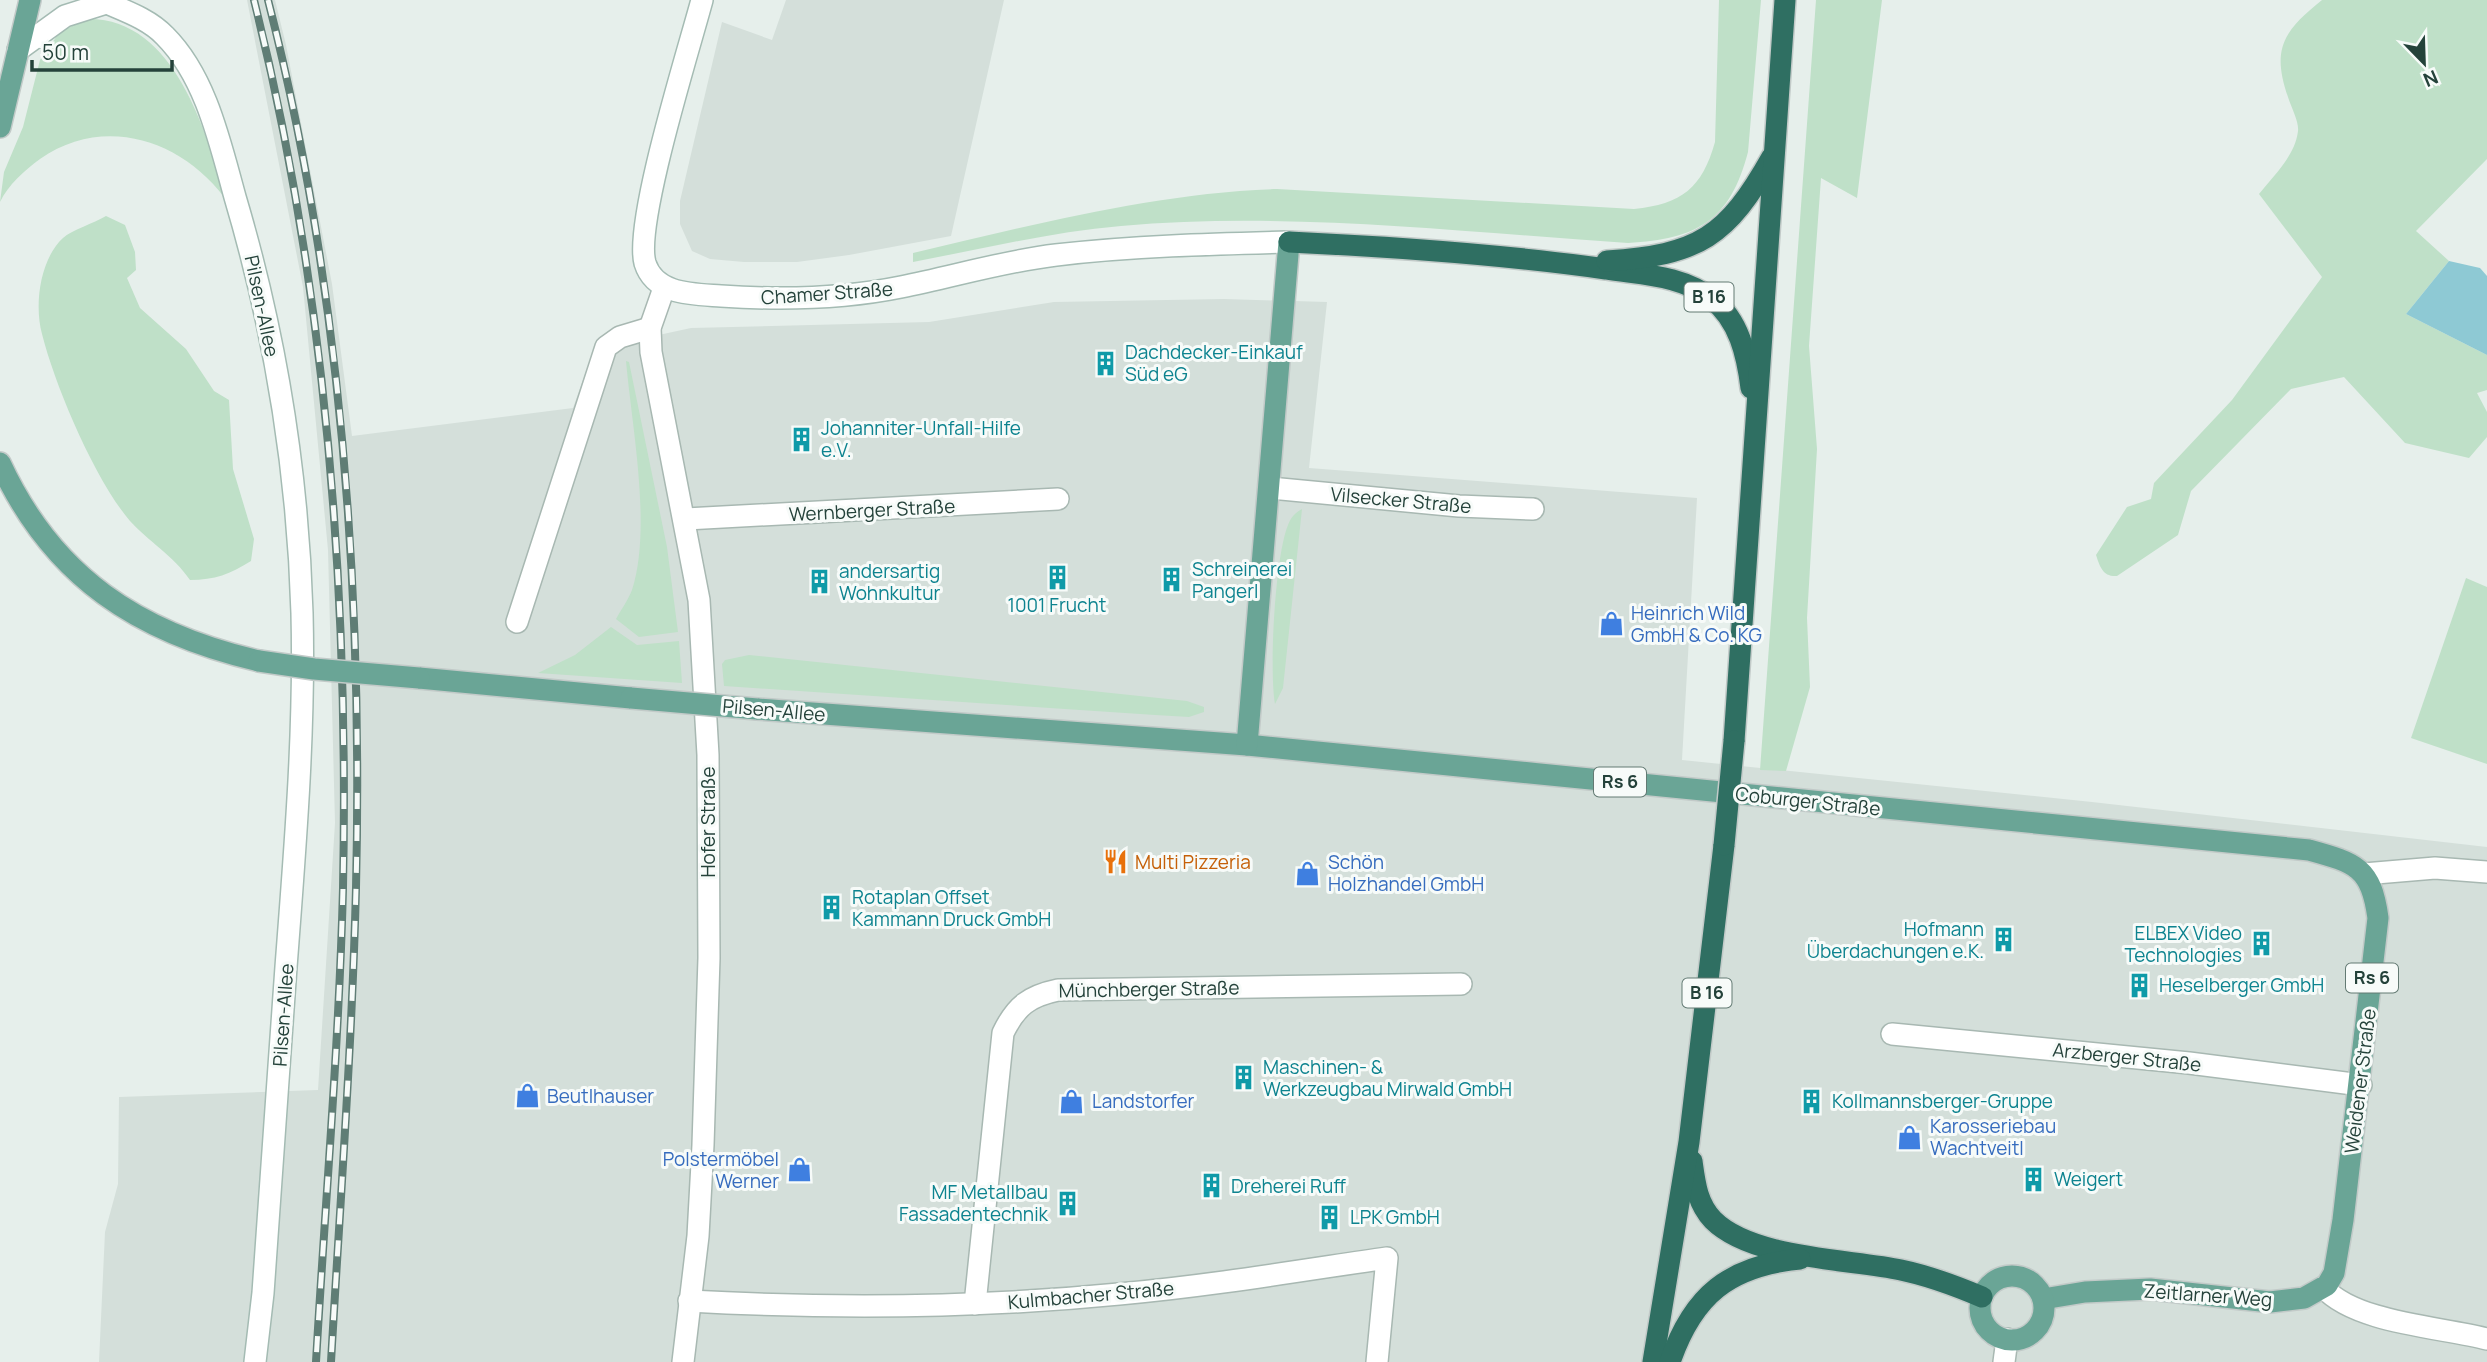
<svg xmlns="http://www.w3.org/2000/svg" width="2487" height="1362" viewBox="0 0 2487 1362" font-family="Manrope,sans-serif">
<style>
.built{fill:#d4dfda}
.green{fill:#bfe0c8}
.water{fill:#8ec9d4}
.lines{fill:none;stroke-linecap:round;stroke-linejoin:round}
.street-casing{stroke:#a8b8b2;stroke-width:24}
.secondary-casing{stroke:#a4bbb3;stroke-width:24}
.primary-casing{stroke:#c2cac8;stroke-width:24}
.highway-casing{stroke:#c2cac8;stroke-width:24}
.street{stroke:#fff;stroke-width:21}
.secondary{stroke:#fff;stroke-width:21}
.primary{stroke:#6aa596;stroke-width:21}
.highway{stroke:#2f6f62;stroke-width:21}
.rail-casing{stroke:#5f7d75;stroke-width:8}
.rail{stroke:#f7fbf9;stroke-width:5;stroke-dasharray:16;stroke-linecap:butt}
.primary-bridge-casing{stroke:#c2cac8;stroke-width:24;stroke-linecap:butt}
.highway-bridge-casing{stroke:#c2cac8;stroke-width:24;stroke-linecap:butt}
.primary-bridge{stroke:#6aa596;stroke-width:21}
.highway-bridge{stroke:#2f6f62;stroke-width:21}
.labels{text-anchor:middle;stroke-width:6;stroke-linejoin:round;paint-order:stroke}
.shield{fill:#f7fbf9;stroke:#637a73;stroke-width:2}
.shield-label{font-size:18px;font-weight:bold;fill:#24423a}
.street-label{font-size:19px;fill:#24423a;stroke:#f7fbf9}
.culture-label{font-size:19px;fill:#0d838f;stroke:#f7fbf9;text-anchor:start}
.shop-label{font-size:19px;fill:#366cbe;stroke:#f7fbf9;text-anchor:start}
.food-label{font-size:19px;fill:#c56008;stroke:#f7fbf9;text-anchor:start}
</style>
<rect width="100%" height="100%" fill="#e6efeb"/>
<g class="built">
<polygon points="247,0 275,0 286,45 332,284 352,436 573,408 594,349 691,328 929,322 1054,302 1224,299 1327,302 1309,468 1697,498 1682,760 2092,802 2487,847 2487,1362 99,1362 105,1232 118,1184 119,1097 318,1090 335,823 328,550 303,287"/>
<polygon points="786,0 1004,0 951,236 849,255 797,262 744,262 710,259 692,251 680,224 680,201 722,22 772,40"/>
</g>
<g class="green">
<path d="M1719,0H1761L1748,152C1730,221 1697,239 1628,243C1460,232 1289,211 1121,226C1051,232 981,249 913,262V253C1033,225 1154,193 1277,189L1634,209C1682,204 1702,188 1715,142Z"/>
<polygon points="1816,0 1882,0 1857,198 1821,178 1809,346 1817,449 1807,618 1810,687 1786,771 1760,770"/>
<path d="M2322,0H2487V159L2416,231L2449,261L2406,314L2487,355V390L2477,393L2487,412V437L2469,458L2405,443L2344,377L2291,389L2191,491L2178,535L2117,576C2103,577 2100,567 2096,555L2127,507L2151,499L2154,483L2232,400L2322,277L2259,194C2274,175 2295,156 2298,131C2299,122 2292,109 2289,100C2271,50 2282,32 2322,0Z"/>
<path d="M85,19C173,15 207,131 224,197C180,139 103,115 40,159C25,170 8,185 0,202L4,172L23,127L40,60L59,33Z"/>
<path d="M106,216L125,225L135,252L136,270L127,278L140,308L186,349L214,391L229,400L233,469L254,539L251,561C230,574 215,580 190,580C173,555 149,542 130,521C95,480 55,386 42,334C34,305 40,259 63,238C73,229 93,224 106,216Z"/>
<path d="M626,361L629,362L667,547L678,632L639,637L616,619C621,610 628,600 632,590C652,528 632,428 626,361Z"/>
<path d="M1302,509L1283,688L1275,704C1269,670 1275,556 1288,525C1291,517 1295,513 1302,509Z"/>
<polygon points="2466,578 2487,587 2487,764 2411,738"/>
<polygon points="611,627 637,645 679,641 682,683 538,673 575,655"/>
<polygon points="749,655 1187,701 1204,707 1204,712 1189,717 1155,715 724,686 722,664 725,660"/>
</g>
<polygon class="water" points="2449,261 2480,268 2487,276 2487,355 2406,314"/>
<g class="lines">
<defs>
<g id="street">
<polyline points="664,288 650,328 651,352 699,600 708,755 709,958 703,1145 698,1236 683,1362"/>
<polyline points="1270,488 1459,506 1533,509"/>
<polyline points="686,519 1058,499"/>
<polyline points="517,622 606,347 620,337 650,328"/>
<polyline points="2364,874 2435,868 2487,872"/>
<polyline points="1892,1034 2189,1063 2361,1085"/>
<path d="M2324,1288C2356,1323 2441,1327 2487,1339"/>
<path d="M689,1301C833,1309 976,1308 1119,1294C1208,1286 1298,1271 1387,1258L1377,1362"/>
<path d="M975,1304L1003,1033C1016,1006 1029,996 1058,990L1461,984"/>
<polyline points="2004,1362 2007,1339"/>
</g>
<g id="secondary">
<path d="M100,0C122,10 148,18 165,36C206,77 220,143 235,197C275,332 298,473 302,613C305,731 295,849 286,967C278,1076 271,1185 263,1293L255,1362"/>
<path d="M702,0C689,49 634,223 645,263C655,295 693,294 721,296C781,300 842,299 901,287C952,277 1004,261 1056,255C1133,246 1211,244 1289,242"/>
<polyline points="18,50 65,16 106,3"/>
</g>
<g id="primary">
<polyline points="0,127 30,0"/>
<path d="M0,463C53,578 139,633 259,661"/>
<polyline points="419,678 631,698"/>
<path d="M757,709L1247,745L2309,850C2356,863 2371,867 2378,918L2343,1220L2334,1273L2327,1285L2304,1298L2270,1302L2150,1289L2085,1292L2043,1299"/>
<polyline points="1247,745 1289,242"/>
<circle cx="2012" cy="1308" r="32"/>
</g>
<g id="highway">
<path d="M1289,242C1395,247 1501,254 1606,269C1642,275 1682,275 1712,299C1739,320 1747,355 1751,388"/>
<path d="M1607,261C1699,255 1727,237 1772,157"/>
<polyline points="1734,741 1785,0"/>
<path d="M1692,1161C1695,1183 1697,1203 1713,1220C1752,1259 1849,1259 1901,1270C1930,1276 1956,1286 1982,1297"/>
<polyline points="1653,1362 1689,1142 1724,845"/>
<path d="M1670,1362C1693,1295 1729,1266 1800,1259"/>
</g>
</defs>
<use href="#street" class="street-casing"/>
<use href="#secondary" class="secondary-casing"/>
<use href="#primary" class="primary-casing"/>
<use href="#highway" class="highway-casing"/>
<use href="#street" class="street"/>
<use href="#secondary" class="secondary"/>
<use href="#primary" class="primary"/>
<use href="#highway" class="highway"/>
<defs>
<g id="rail">
<path d="M254,0C326,288 349,591 343,888C339,1046 325,1204 316,1362"/>
<path d="M268,0C342,289 363,591 356,888C352,1046 340,1204 331,1362"/>
</g>
</defs>
<use href="#rail" class="rail-casing"/>
<use href="#rail" class="rail"/>
<defs>
<g id="primary-bridge">
<polyline points="259,661 314,669 419,678"/>
<polyline points="631,698 757,709"/>
</g>
<polyline id="highway-bridge" points="1724,845 1734,741"/>
</defs>
<use href="#primary-bridge" class="primary-bridge-casing"/>
<use href="#highway-bridge" class="highway-bridge-casing"/>
<use href="#primary-bridge" class="primary-bridge"/>
<use href="#highway-bridge" class="highway-bridge"/>
</g>
<defs>
<symbol id="building-bare" viewBox="-9 -9 18 18"><path d="M-4-6H4V6H1V3H-1V6H-4ZM-2.5-4.3h1.7v1.8h-1.7ZM.8-4.3h1.7v1.8H.8ZM-2.5-1h1.7V.8h-1.7ZM.8-1h1.7V.8H.8Z" fill="#0f9aa8" stroke="#f7fbf9" stroke-width="2.5" paint-order="stroke"/></symbol>
<symbol id="shop-bare" viewBox="-9 -9 18 18"><path d="M-5-2.5h2.3a2.7 3.5 0 0 1 5.4 0H5L5.5 6h-11ZM-1.5-2.5h3a1.5 2.3 0 0 0-3 0Z" fill="#3f7fe0" stroke="#f7fbf9" stroke-width="2.5" paint-order="stroke"/></symbol>
<symbol id="restaurant-bare" viewBox="-9 -9 18 18"><path d="M-5-6h1v4h1v-4h1v4h1v-4h1v5L-1.5 .5V6h-2V.5L-5-1ZM5-6V6H3V1.5H1.5Q1.5-4 5-6Z" fill="#e8710a" stroke="#f7fbf9" stroke-width="2.5" paint-order="stroke"/></symbol>
</defs>
<g fill-rule="evenodd">
<use href="#building-bare" x="1088" y="346" width="35" height="35"/>
<use href="#building-bare" x="784" y="422" width="35" height="35"/>
<use href="#building-bare" x="1040" y="560" width="35" height="35"/>
<use href="#building-bare" x="1154" y="562" width="35" height="35"/>
<use href="#building-bare" x="802" y="564" width="35" height="35"/>
<use href="#shop-bare" x="1594" y="606" width="35" height="35"/>
<use href="#restaurant-bare" x="1098" y="844" width="35" height="35"/>
<use href="#shop-bare" x="1290" y="856" width="35" height="35"/>
<use href="#building-bare" x="814" y="890" width="35" height="35"/>
<use href="#building-bare" x="1986" y="922" width="35" height="35"/>
<use href="#building-bare" x="2244" y="926" width="35" height="35"/>
<use href="#building-bare" x="2122" y="968" width="35" height="35"/>
<use href="#building-bare" x="1226" y="1060" width="35" height="35"/>
<use href="#shop-bare" x="510" y="1078" width="35" height="35"/>
<use href="#shop-bare" x="1054" y="1084" width="35" height="35"/>
<use href="#building-bare" x="1794" y="1084" width="35" height="35"/>
<use href="#shop-bare" x="1892" y="1120" width="35" height="35"/>
<use href="#shop-bare" x="782" y="1152" width="35" height="35"/>
<use href="#building-bare" x="2016" y="1162" width="35" height="35"/>
<use href="#building-bare" x="1194" y="1168" width="35" height="35"/>
<use href="#building-bare" x="1050" y="1186" width="35" height="35"/>
<use href="#building-bare" x="1312" y="1200" width="35" height="35"/>
</g>
<g class="labels">
<g class="shield">
<rect x="1684.5" y="282.5" width="49" height="29" rx="5"/>
<rect x="1594" y="767.5" width="52" height="29" rx="5"/>
<rect x="2346" y="963.5" width="52" height="29" rx="5"/>
<rect x="1682.5" y="978.5" width="49" height="29" rx="5"/>
</g>
<g class="shield-label">
<text x="1709" y="303">B 16</text>
<text x="1620" y="788">Rs 6</text>
<text x="2372" y="984">Rs 6</text>
<text x="1707" y="999">B 16</text>
</g>
<g class="street-label">
<text transform="translate(827 293) rotate(-4)" y="7">Chamer Straße</text>
<text transform="translate(262 306) rotate(78)" y="7">Pilsen-Allee</text>
<text transform="translate(1401 500) rotate(5)" y="7">Vilsecker Straße</text>
<text transform="translate(872 510) rotate(-3)" y="7">Wernberger Straße</text>
<text transform="translate(774 710) rotate(5)" y="7">Pilsen-Allee</text>
<text transform="translate(1808 801) rotate(6)" y="7">Coburger Straße</text>
<text transform="translate(708 822) rotate(-90)" y="7">Hofer Straße</text>
<text transform="translate(1149 989) rotate(-1)" y="7">Münchberger Straße</text>
<text transform="translate(283 1015) rotate(-86)" y="7">Pilsen-Allee</text>
<text transform="translate(2127 1057) rotate(6)" y="7">Arzberger Straße</text>
<text transform="translate(2360 1081) rotate(-83)" y="7">Weidener Straße</text>
<text transform="translate(1091 1295) rotate(-5)" y="7">Kulmbacher Straße</text>
<text transform="translate(2208 1295) rotate(4)" y="7">Zeitlarner Weg</text>
</g>
<g class="culture-label">
<text x="1125" y="359">Dachdecker-Einkauf<tspan x="1125" dy="22">Süd eG</tspan></text>
<text x="821" y="435">Johanniter-Unfall-Hilfe<tspan x="821" dy="22">e.V.</tspan></text>
<text x="1192" y="576">Schreinerei<tspan x="1192" dy="22">Pangerl</tspan></text>
<text x="839" y="578">andersartig<tspan x="839" dy="22">Wohnkultur</tspan></text>
<text x="1057" y="612" text-anchor="middle">1001 Frucht</text>
<text x="852" y="904">Rotaplan Offset<tspan x="852" dy="22">Kammann Druck GmbH</tspan></text>
<text x="1984" y="936" text-anchor="end">Hofmann<tspan x="1984" dy="22">Überdachungen e.K.</tspan></text>
<text x="2242" y="940" text-anchor="end">ELBEX Video<tspan x="2242" dy="22">Technologies</tspan></text>
<text x="2159" y="992">Heselberger GmbH</text>
<text x="1263" y="1074">Maschinen- &amp;<tspan x="1263" dy="22">Werkzeugbau Mirwald GmbH</tspan></text>
<text x="1832" y="1108">Kollmannsberger-Gruppe</text>
<text x="2054" y="1186">Weigert</text>
<text x="1231" y="1193">Dreherei Ruff</text>
<text x="1048" y="1199" text-anchor="end">MF Metallbau<tspan x="1048" dy="22">Fassadentechnik</tspan></text>
<text x="1350" y="1224">LPK GmbH</text>
</g>
<g class="shop-label">
<text x="1631" y="620">Heinrich Wild<tspan x="1631" dy="22">GmbH &amp; Co. KG</tspan></text>
<text x="1328" y="869">Schön<tspan x="1328" dy="22">Holzhandel GmbH</tspan></text>
<text x="547" y="1103">Beutlhauser</text>
<text x="1092" y="1108">Landstorfer</text>
<text x="1930" y="1133">Karosseriebau<tspan x="1930" dy="22">Wachtveitl</tspan></text>
<text x="779" y="1166" text-anchor="end">Polstermöbel<tspan x="779" dy="22">Werner</tspan></text>
</g>
<g class="food-label">
<text x="1135" y="869">Multi Pizzeria</text>
</g>
</g>
<g transform="translate(2424 63) rotate(157)" stroke="#f7fbf9" stroke-width="5" paint-order="stroke">
<path d="M0-5L12 26L0 18L-12 26Z" fill="#24423a"/>
<text y="-10" font-size="19" font-weight="bold" text-anchor="middle" fill="#24423a">N</text>
</g>
<path d="M32 60v10h140v-10" fill="none" stroke="#24423a" stroke-width="3.5"/>
<text x="42" y="60" font-size="21" fill="#24423a" stroke="#f7fbf9" stroke-width="5" paint-order="stroke">50 m</text>
</svg>
